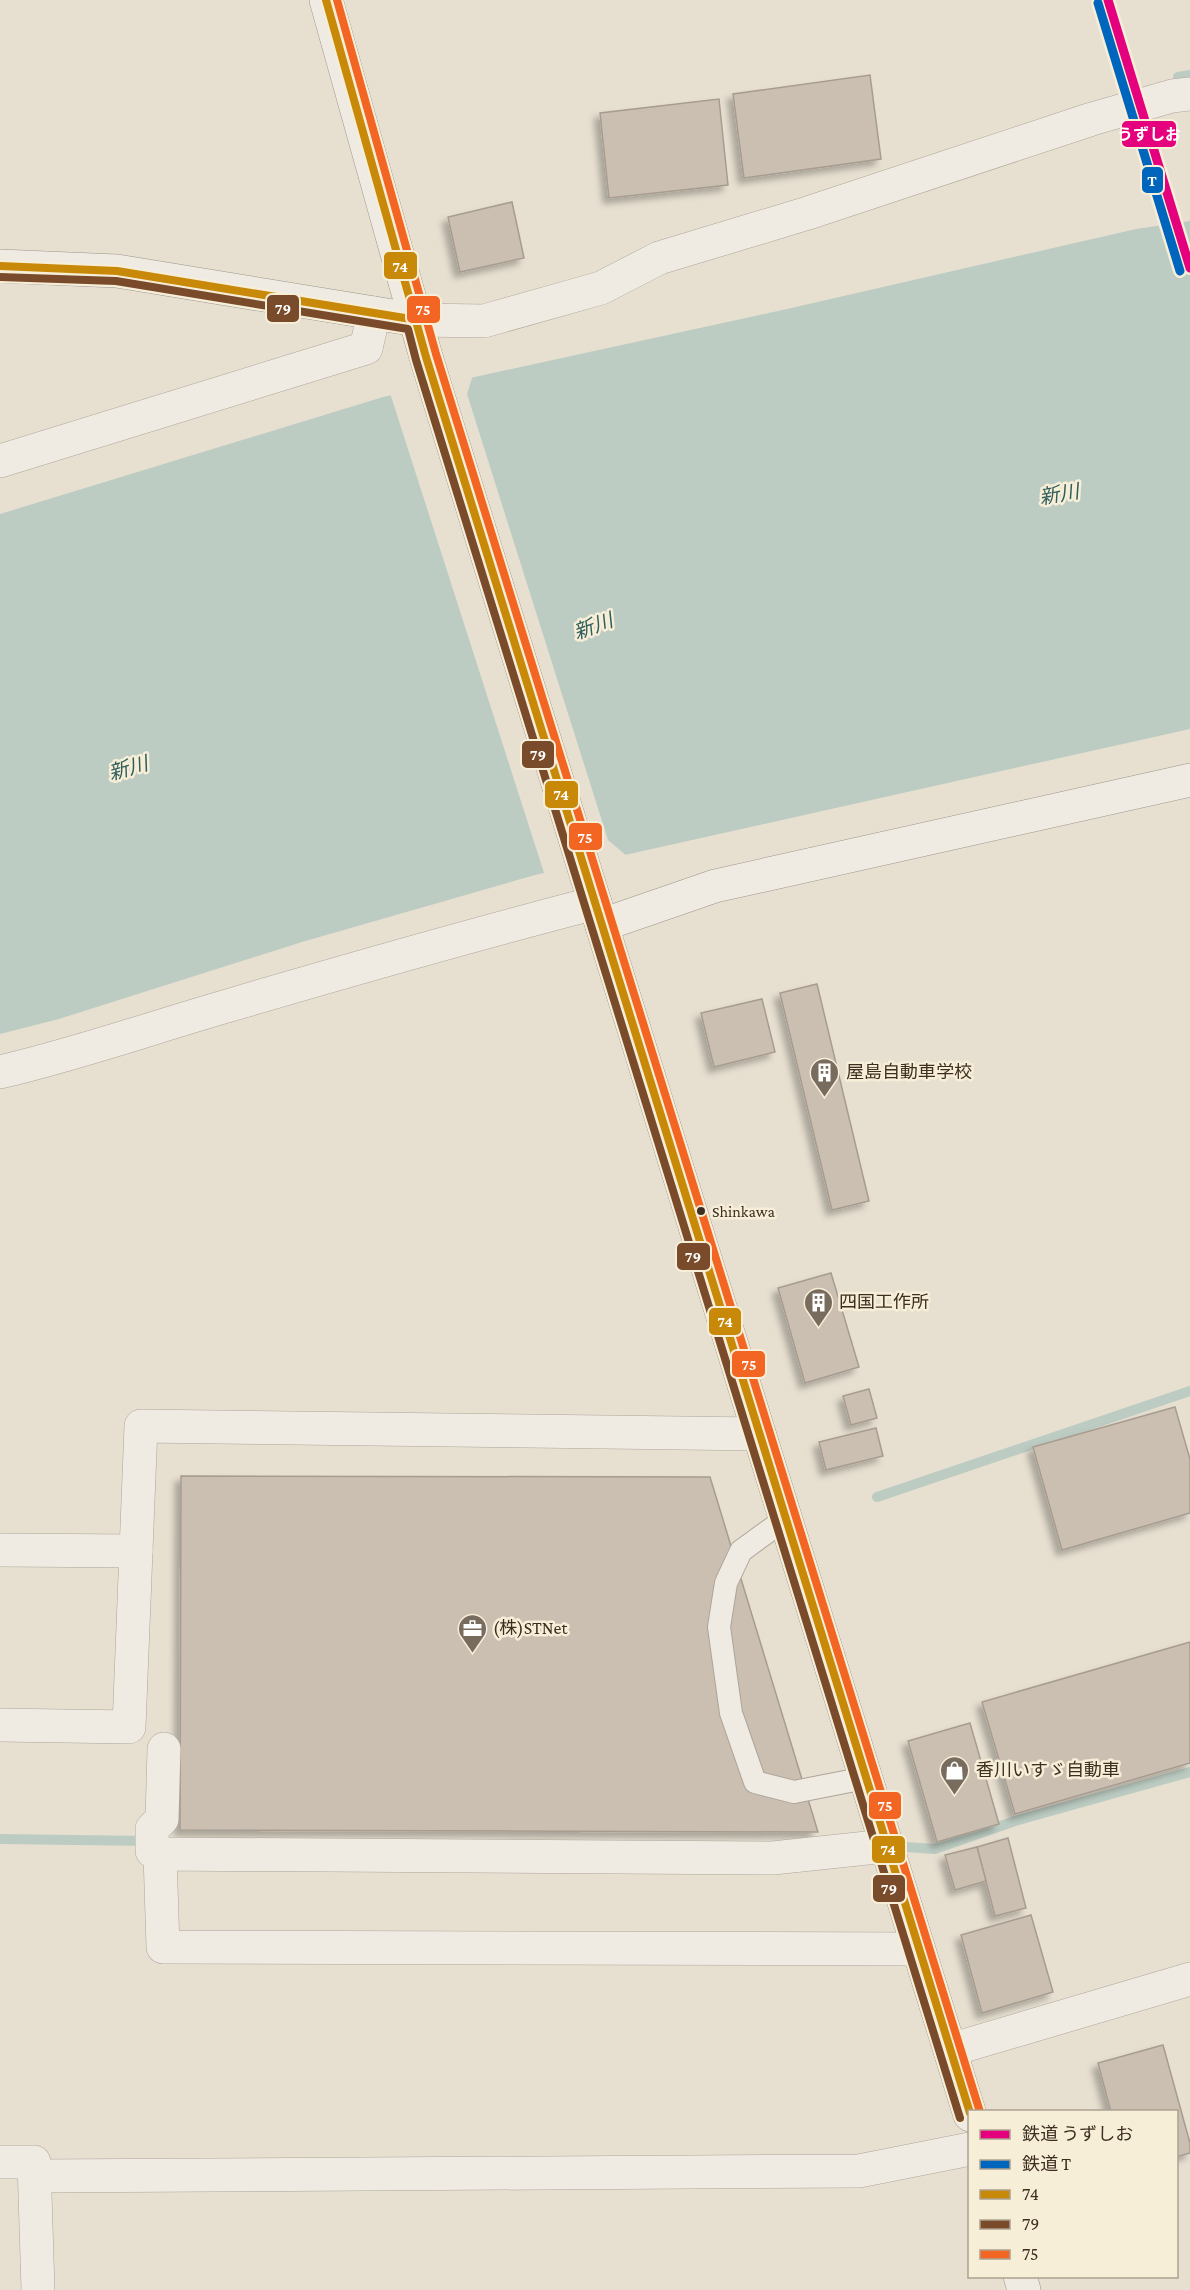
<svg xmlns="http://www.w3.org/2000/svg" width="1190" height="2290" viewBox="0 0 1190 2290" font-family="'Crimson Pro','Noto Sans JP',serif">
<style>
.water{fill:#bcccc2}
.pier{fill:#e7e0d1}
.lines{fill:none;stroke-linecap:round;stroke-linejoin:round}
.stream{stroke:#bcccc2;stroke-width:10}
.building{fill:#cbbfb2;stroke:#a89c90;stroke-width:1.5;filter:url(#shadow)}
.lane-casing{stroke:#ada599;stroke-width:24}
.street-casing{stroke:#ada599;stroke-width:34}
.secondary-casing{stroke:#9c958a;stroke-width:34}
.lane{stroke:#efebe3;stroke-width:22}
.street{stroke:#efebe3;stroke-width:33}
.secondary{stroke:#efebe3;stroke-width:33}
.bus-1-casing{stroke:#f7eed8;stroke-width:12}
.bus-2-casing{stroke:#f7eed8;stroke-width:12}
.bus-3-casing{stroke:#f7eed8;stroke-width:12}
.bus-1{stroke:#c88808;stroke-width:8}
.bus-2{stroke:#7a4b2a;stroke-width:8}
.bus-3{stroke:#f26522;stroke-width:8}
.rail-1-casing{stroke:#f7eed8;stroke-width:14}
.rail-2-casing{stroke:#f7eed8;stroke-width:14}
.rail-1{stroke:#e5007d;stroke-width:9}
.rail-2{stroke:#0065bd;stroke-width:9}
.bus-dot{fill:#3d2e20;stroke:#f7eed8;stroke-width:2}
.labels{text-anchor:middle;stroke-width:5;stroke-linejoin:round;paint-order:stroke}
.bus-label{font-size:16px;fill:#3d2e20;stroke:#f7eed8;text-anchor:start}
.poi-label{font-size:18px;fill:#3d2e20;stroke:#f7eed8;text-anchor:start}
.water-label{font-size:20px;font-style:italic;fill:#2f5d5a;stroke:#f7eed8}
.line-badge{stroke:#f7eed8;stroke-width:2}
.badge-label{font-size:16px;text-anchor:middle;font-weight:bold;fill:#fff}
</style>
<defs>
<filter id="shadow"><feDropShadow dx="-5.5" dy="5.5" stdDeviation="3" flood-color="#0004"/></filter>
</defs>
<rect width="100%" height="100%" fill="#e7e0d1"/>
<polygon class="water" points="1190,221 1190,729 535,875 302,942 59,1019 0,1034 0,514 383,397 787,309 1136,229"/>
<polygon class="pier" points="473,375 467,394 608,840 628,857 545,876 390,393"/>
<g class="lines">
<g class="stream">
<polyline points="1178,77 1190,75"/>
<polyline points="877,1497 1190,1391"/>
<polyline points="0,1839 149,1841"/>
<polyline points="890,1846 935,1849 1015,1821 1190,1772"/>
</g>
</g>
<g class="building">
<polygon points="870,75 881,159 744,178 733,94"/>
<polygon points="719,99 728,185 609,198 600,113"/>
<polygon points="512,202 524,258 460,272 448,217"/>
<polygon points="817,984 869,1201 832,1210 780,993"/>
<polygon points="762,999 775,1052 714,1067 701,1013"/>
<polygon points="831,1273 859,1367 805,1383 778,1288"/>
<polygon points="869,1389 877,1418 851,1425 843,1396"/>
<polygon points="1175,1407 1190,1459 1190,1513 1062,1550 1033,1447"/>
<polygon points="876,1428 883,1456 826,1470 819,1442"/>
<polygon points="181,1476 710,1477 818,1832 180,1830"/>
<polygon points="1190,1642 1190,1763 1015,1814 982,1702"/>
<polygon points="970,1723 999,1824 937,1842 908,1741"/>
<polygon points="1008,1838 1026,1908 995,1916 977,1847"/>
<polygon points="977,1847 986,1881 955,1890 945,1855"/>
<polygon points="1031,1915 1053,1992 982,2013 961,1935"/>
<polygon points="1163,2045 1190,2143 1190,2153 1176,2157 1176,2112 1111,2112 1098,2063"/>
</g>
<g class="lines">
<defs>
<polyline id="lane" points="785,1519 741,1551 726,1583 719,1627 731,1713 755,1782 794,1792 865,1778"/>
<g id="street">
<polyline points="417,320 484,321 601,288 659,258 808,213 1092,119 1172,96 1190,94"/>
<polyline points="0,461 366,348 374,313"/>
<path d="M0,1072C77,1054 151,1028 227,1006C349,970 472,935 595,903"/>
<polyline points="0,1550 136,1551"/>
<polyline points="0,1725 129,1727 141,1426 759,1434"/>
<polyline points="886,1846 773,1858 160,1854 163,1947 918,1949"/>
<polyline points="160,1854 152,1851 152,1829 162,1819 164,1749"/>
<polyline points="950,2050 1190,1979"/>
<polyline points="0,2162 34,2162 38,2290"/>
<polyline points="35,2176 859,2171 970,2149"/>
</g>
<g id="secondary">
<polyline points="326,0 426,357 970,2115"/>
<polyline points="0,266 117,271 417,320"/>
<polyline points="602,925 715,886 1190,780"/>
<polyline points="1020,2276 1024,2290"/>
</g>
</defs>
<use href="#lane" class="lane-casing"/>
<use href="#street" class="street-casing"/>
<use href="#secondary" class="secondary-casing"/>
<use href="#lane" class="lane"/>
<use href="#street" class="street"/>
<use href="#secondary" class="secondary"/>
<defs>
<g id="bus-1">
<polyline points="326,0 426,357 970,2113"/>
<polyline points="0,266 117,271 417,320"/>
</g>
<polyline id="bus-2" points="0,277 116,281 408,329 416,360 960,2118"/>
<polyline id="bus-3" points="337,0 436,354 980,2112"/>
</defs>
<use href="#bus-1" class="bus-1-casing"/>
<use href="#bus-2" class="bus-2-casing"/>
<use href="#bus-3" class="bus-3-casing"/>
<use href="#bus-1" class="bus-1"/>
<use href="#bus-2" class="bus-2"/>
<use href="#bus-3" class="bus-3"/>
<defs>
<polyline id="rail-1" points="1108,0 1190,268"/>
<polyline id="rail-2" points="1098,3 1180,271"/>
</defs>
<use href="#rail-1" class="rail-1-casing"/>
<use href="#rail-2" class="rail-2-casing"/>
<use href="#rail-1" class="rail-1"/>
<use href="#rail-2" class="rail-2"/>
</g>
<defs>
<symbol id="building-pin" viewBox="-11 -11 22 30"><path d="M0 17L-7.5 6A9.5 9.5 0 1 1 7.5 6Z" fill="#786c5e" stroke="#f7eed8"/><path d="M-4-6H4V6H1V3H-1V6H-4ZM-2.5-4.3h1.7v1.8h-1.7ZM.8-4.3h1.7v1.8H.8ZM-2.5-1h1.7V.8h-1.7ZM.8-1h1.7V.8H.8Z" fill="#fff"/></symbol>
<symbol id="office-pin" viewBox="-11 -11 22 30"><path d="M0 17L-7.5 6A9.5 9.5 0 1 1 7.5 6Z" fill="#786c5e" stroke="#f7eed8"/><path d="M-6-3h4V-5.5h4V-3h4V5H-6ZM-1-4.5V-3h2v-1.5ZM-6 0V1H6V0Z" fill="#fff"/></symbol>
<symbol id="shop-pin" viewBox="-11 -11 22 30"><path d="M0 17L-7.5 6A9.5 9.5 0 1 1 7.5 6Z" fill="#786c5e" stroke="#f7eed8"/><path d="M-5-2.5h2.3a2.7 3.5 0 0 1 5.4 0H5L5.5 6h-11ZM-1.5-2.5h3a1.5 2.3 0 0 0-3 0Z" fill="#fff"/></symbol>
</defs>
<g fill-rule="evenodd">
<use href="#building-pin" x="808" y="1056" width="33" height="45"/>
<use href="#building-pin" x="802" y="1286" width="33" height="45"/>
<use href="#office-pin" x="456" y="1612" width="33" height="45"/>
<use href="#shop-pin" x="938" y="1754" width="33" height="45"/>
</g>
<circle class="bus-dot" cx="701" cy="1211" r="5"/>
<g class="labels">
<g class="bus-label">
<text x="712" y="1217">Shinkawa</text>
</g>
<g class="poi-label">
<text x="846" y="1078">屋島自動車学校</text>
<text x="839" y="1308">四国工作所</text>
<text x="493" y="1634">(株)STNet</text>
<text x="976" y="1776">香川いすゞ自動車</text>
</g>
<g class="water-label">
<text transform="translate(1059 494) rotate(-10)" y="7">新川</text>
<text transform="translate(593 626) rotate(-20)" y="7">新川</text>
<text transform="translate(128 768) rotate(-16)" y="7">新川</text>
</g>
</g>
<g class="line-badge">
<rect x="1121" y="120" width="56" height="28" rx="6" fill="#e5007d"/>
<rect x="1141" y="166" width="23" height="28" rx="6" fill="#0065bd"/>
<rect x="383" y="251" width="35" height="29" rx="6" fill="#c88808"/>
<rect x="266" y="294" width="34" height="29" rx="6" fill="#7a4b2a"/>
<rect x="406" y="295" width="35" height="29" rx="6" fill="#f26522"/>
<rect x="521" y="740" width="34" height="29" rx="6" fill="#7a4b2a"/>
<rect x="544" y="780" width="35" height="29" rx="6" fill="#c88808"/>
<rect x="568" y="822" width="35" height="29" rx="6" fill="#f26522"/>
<rect x="676" y="1242" width="35" height="29" rx="6" fill="#7a4b2a"/>
<rect x="708" y="1307" width="34" height="29" rx="6" fill="#c88808"/>
<rect x="731" y="1350" width="35" height="28" rx="6" fill="#f26522"/>
<rect x="868" y="1791" width="34" height="29" rx="6" fill="#f26522"/>
<rect x="871" y="1835" width="35" height="29" rx="6" fill="#c88808"/>
<rect x="872" y="1874" width="34" height="29" rx="6" fill="#7a4b2a"/>
</g>
<g class="badge-label">
<text x="1149" y="140">うずしお</text>
<text x="1152" y="186">T</text>
<text x="400" y="272">74</text>
<text x="283" y="314">79</text>
<text x="423" y="315">75</text>
<text x="538" y="760">79</text>
<text x="561" y="800">74</text>
<text x="585" y="843">75</text>
<text x="693" y="1262">79</text>
<text x="725" y="1327">74</text>
<text x="749" y="1370">75</text>
<text x="885" y="1811">75</text>
<text x="888" y="1855">74</text>
<text x="889" y="1894">79</text>
</g>
<rect x="968" y="2110" width="210" height="168" fill="#f7eed8" stroke="#ada18e" stroke-width="1.5"/>
<rect x="980" y="2130" width="30" height="9" fill="#e5007d" stroke="#ada18e" stroke-width="1.5"/>
<text x="1022" y="2140" font-size="18" fill="#3d2e20">鉄道 うずしお</text>
<rect x="980" y="2160" width="30" height="9" fill="#0065bd" stroke="#ada18e" stroke-width="1.5"/>
<text x="1022" y="2170" font-size="18" fill="#3d2e20">鉄道 T</text>
<rect x="980" y="2190" width="30" height="9" fill="#c88808" stroke="#ada18e" stroke-width="1.5"/>
<text x="1022" y="2200" font-size="18" fill="#3d2e20">74</text>
<rect x="980" y="2220" width="30" height="9" fill="#7a4b2a" stroke="#ada18e" stroke-width="1.5"/>
<text x="1022" y="2230" font-size="18" fill="#3d2e20">79</text>
<rect x="980" y="2250" width="30" height="9" fill="#f26522" stroke="#ada18e" stroke-width="1.5"/>
<text x="1022" y="2260" font-size="18" fill="#3d2e20">75</text>
</svg>
